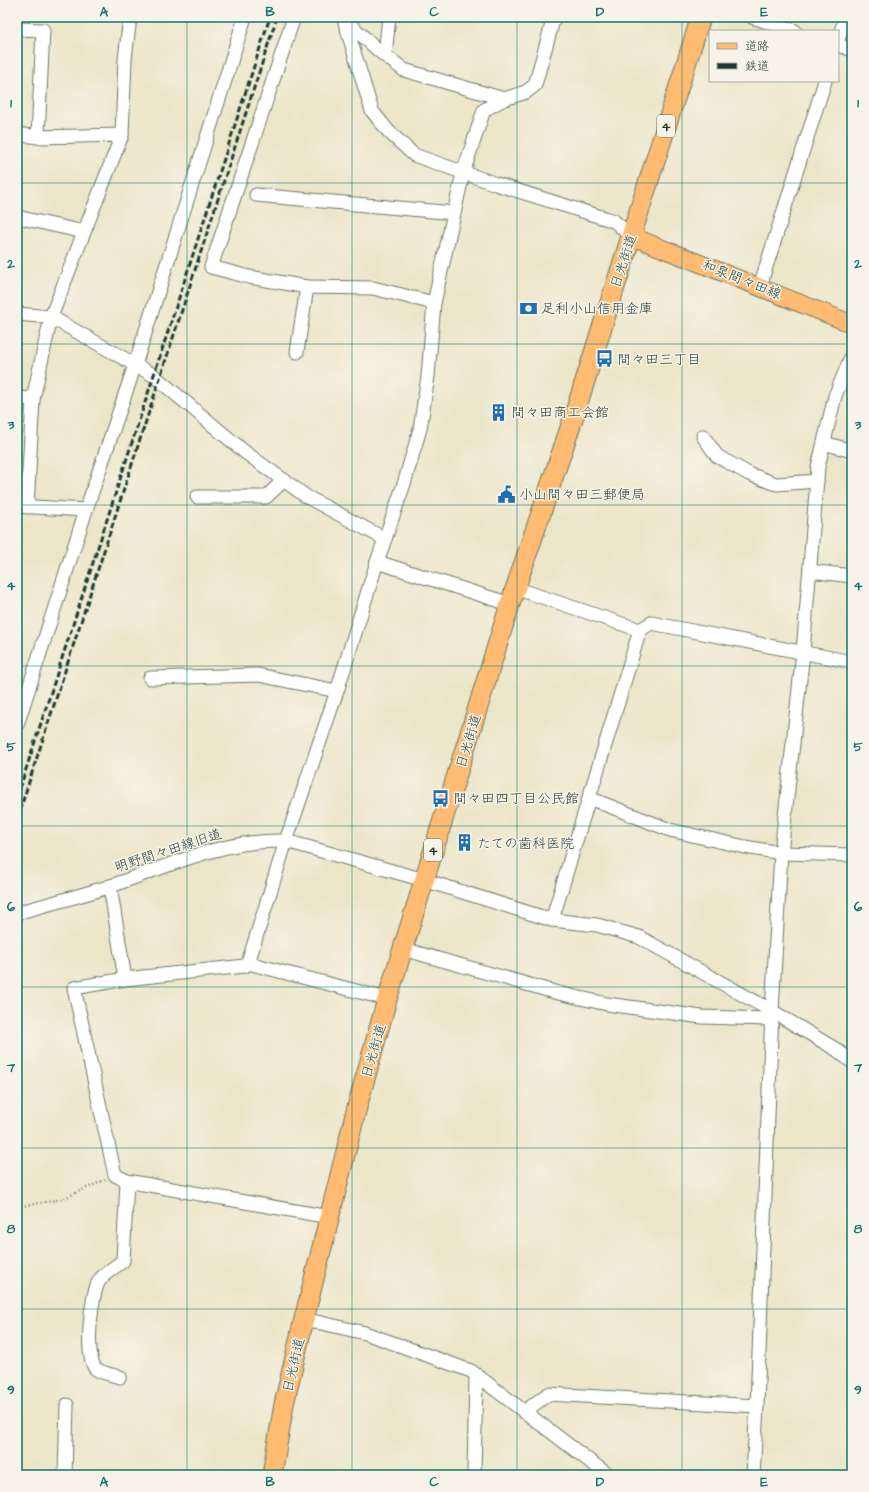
<svg xmlns="http://www.w3.org/2000/svg" width="869" height="1492" viewBox="0 0 869 1492" font-family="'Architects Daughter','Klee One',sans-serif">
<style>
.lines{fill:none;stroke-linecap:round;stroke-linejoin:round}
.minor-casing{stroke:#677868;stroke-width:15}
.major-casing{stroke:#677868;stroke-width:19}
.highway-casing{stroke:#677868;stroke-width:21}
.path{stroke:#677868;stroke-width:2.5;stroke-dasharray:1 3;stroke-linecap:butt}
.minor{stroke:#fff;stroke-width:13}
.major{stroke:#ffbb71;stroke-width:17}
.highway{stroke:#ffbb71;stroke-width:19}
.rail{stroke:#1f3d34;stroke-width:3;stroke-dasharray:6 3;stroke-linecap:butt}
.grid{fill:none;stroke:#0f766e;stroke-width:1;stroke-opacity:0.55}
.labels{text-anchor:middle;stroke-width:3;stroke-linejoin:round;paint-order:stroke}
.shield{fill:#f7f3e8;stroke:#60746a;stroke-width:1}
.shield-label{font-size:13px;font-weight:bold;fill:#1f3d34}
.street-label{font-size:14px;fill:#1f3d34;stroke:#f7f3e8}
.poi-label{font-size:14px;fill:#1f3d34;stroke:#f7f3e8;text-anchor:start}
.neatline{fill:none;stroke:#0f766e;stroke-width:1.5}
.grid-label{font-size:13px;text-anchor:middle;font-weight:bold;fill:#0f766e}
</style>
<rect width="100%" height="100%" fill="#f7f3e8"/>
<filter id="ink" filterUnits="userSpaceOnUse"><feTurbulence type="fractalNoise" baseFrequency=".025" numOctaves="2"/><feDisplacementMap in="SourceGraphic" scale="8" xChannelSelector="R" yChannelSelector="G"/><feConvolveMatrix kernelMatrix="1 2 1 2 8 2 1 2 1" color-interpolation-filters="sRGB"/></filter>
<filter id="wash" filterUnits="userSpaceOnUse"><feTurbulence type="fractalNoise" baseFrequency=".012" numOctaves="4" result="noise"/><feDisplacementMap in="SourceGraphic" scale="16" xChannelSelector="R" yChannelSelector="G"/><feGaussianBlur stdDeviation="0.9" result="paint"/><feColorMatrix in="noise" values="0 0 0 0 0 0 0 0 0 0 0 0 0 0 0 0 0 1.4 0 .05"/><feComposite in="paint" operator="in"/></filter>
<g filter="url(#wash)">
<rect width="100%" height="100%" fill="#ece6c9"/>
</g>
<g filter="url(#ink)">
<g class="lines">
<defs>
<g id="minor">
<polyline points="294,17 211,267 249,277 307,287"/>
<polyline points="342,17 344,19 372,111 389,132 414,155 496,184 614,221 631,236"/>
<polyline points="752,17 795,31"/>
<polyline points="346,21 378,50 404,70 504,99"/>
<polyline points="17,29 43,30 38,137"/>
<polyline points="838,39 846,17"/>
<polyline points="838,45 852,50"/>
<polyline points="385,55 389,17"/>
<polyline points="17,134 38,137 122,135 51,317 33,399 27,507"/>
<polyline points="122,135 125,59 130,17"/>
<polyline points="256,195 454,213"/>
<polyline points="17,217 84,232"/>
<polyline points="760,286 825,81"/>
<polyline points="17,314 51,317 153,375 246,453 307,497 385,539"/>
<polyline points="297,352 307,287 373,288 434,303"/>
<polyline points="17,398 33,399"/>
<polyline points="703,436 717,456 749,474 776,484 817,481"/>
<polyline points="824,443 852,451"/>
<polyline points="197,497 266,497 284,480"/>
<polyline points="17,506 86,510"/>
<polyline points="377,562 510,604"/>
<polyline points="810,571 852,576"/>
<polyline points="515,588 640,630 552,920"/>
<polyline points="640,630 651,623 852,662"/>
<polyline points="150,678 258,675 337,691"/>
<polyline points="17,725 86,510 135,365 245,17"/>
<polyline points="589,798 670,830 745,847 781,853 852,855"/>
<polyline points="110,886 125,979"/>
<path d="M17,913C48,904 80,896 111,886C168,866 224,839 286,841L424,880L552,920L597,925L639,937L772,1011L837,1050L852,1062"/>
<polyline points="403,949 558,993 607,1004 702,1017 772,1019"/>
<polyline points="248,963 387,999"/>
<polyline points="329,1217 127,1181 115,1175 74,988 125,979 245,966 248,963 286,841 337,691 377,562 404,484 420,429 428,376 434,303 463,173 484,110 504,99 526,92 535,85 554,17"/>
<polyline points="304,1319 365,1333 471,1371 608,1475"/>
<path d="M120,1377C113,1375 101,1373 96,1369C84,1357 91,1294 99,1281C104,1273 115,1267 123,1261L127,1181"/>
<polyline points="524,1412 548,1394 757,1406"/>
<polyline points="65,1475 67,1405"/>
<polyline points="474,1475 476,1375"/>
<polyline points="753,1475 757,1406 772,1011 781,853 803,652 818,467 835,396 852,355"/>
</g>
<polyline id="major" points="631,236 852,324"/>
<polyline id="highway" points="272,1475 284,1404 304,1319 356,1111 386,1003 510,604 570,428 701,17"/>
</defs>
<use href="#minor" class="minor-casing"/>
<use href="#major" class="major-casing"/>
<use href="#highway" class="highway-casing"/>
<polyline class="path" points="17,1207 62,1199 105,1180"/>
<use href="#minor" class="minor"/>
<use href="#major" class="major"/>
<use href="#highway" class="highway"/>
<g class="rail">
<polyline points="17,797 270,17"/>
<polyline points="17,819 277,17"/>
</g>
</g>
</g>
<path class="grid" d="M187,17V1475M352,17V1475M517,17V1475M682,17V1475M17,183H852M17,344H852M17,505H852M17,666H852M17,826H852M17,987H852M17,1148H852M17,1309H852"/>
<defs>
<symbol id="bank-bare" viewBox="-9 -9 18 18"><path d="M-6-4H6V4H-6ZM0-2.3a2.3 2.3 0 1 0 0 4.6a2.3 2.3 0 1 0 0-4.6Z" fill="#1f6fb2" stroke="#f7f3e8" stroke-width="2.5" paint-order="stroke"/></symbol>
<symbol id="bus-bare" viewBox="-9 -9 18 18"><path d="M-5-6H5V4H4V6H2V4H-2V6H-4V4H-5ZM-3.5-4V0h7V-4ZM-3.5 1.2v1.5H-2V1.2ZM2 1.2v1.5H3.5V1.2Z" fill="#1f6fb2" stroke="#f7f3e8" stroke-width="2.5" paint-order="stroke"/></symbol>
<symbol id="building-bare" viewBox="-9 -9 18 18"><path d="M-4-6H4V6H1V3H-1V6H-4ZM-2.5-4.3h1.7v1.8h-1.7ZM.8-4.3h1.7v1.8H.8ZM-2.5-1h1.7V.8h-1.7ZM.8-1h1.7V.8H.8Z" fill="#1f6fb2" stroke="#f7f3e8" stroke-width="2.5" paint-order="stroke"/></symbol>
<symbol id="civic-bare" viewBox="-9 -9 18 18"><path d="M-.6-6.5H3V-4.5H.6V-3L4-1V1h2V6H-6V1h2V-1L-.6-3ZM-1.2 2.5V6h2.4V2.5Z" fill="#1f6fb2" stroke="#f7f3e8" stroke-width="2.5" paint-order="stroke"/></symbol>
</defs>
<g fill-rule="evenodd">
<use href="#bank-bare" x="516" y="296" width="25" height="25"/>
<use href="#bus-bare" x="592" y="346" width="25" height="25"/>
<use href="#building-bare" x="486" y="400" width="25" height="25"/>
<use href="#civic-bare" x="494" y="482" width="25" height="25"/>
<use href="#bus-bare" x="428" y="786" width="25" height="25"/>
<use href="#building-bare" x="452" y="830" width="25" height="25"/>
</g>
<g class="labels">
<g class="shield">
<rect x="657" y="115" width="18" height="22" rx="3"/>
<rect x="424" y="839" width="18" height="22" rx="3"/>
</g>
<g class="shield-label">
<text x="666" y="131">4</text>
<text x="433" y="855">4</text>
</g>
<g class="street-label">
<text transform="translate(623 261) rotate(-72)" y="5">日光街道</text>
<text transform="translate(742 279) rotate(22)" y="5">和泉間々田線</text>
<text transform="translate(468 741) rotate(-73)" y="5">日光街道</text>
<text transform="translate(168 850) rotate(-18)" y="5">明野間々田線旧道</text>
<text transform="translate(373 1051) rotate(-74)" y="5">日光街道</text>
<text transform="translate(293 1365) rotate(-77)" y="5">日光街道</text>
</g>
<g class="poi-label">
<text x="541" y="313">足利小山信用金庫</text>
<text x="617" y="364">間々田三丁目</text>
<text x="511" y="417">間々田商工会館</text>
<text x="519" y="499">小山間々田三郵便局</text>
<text x="453" y="803">間々田四丁目公民館</text>
<text x="477" y="848">たての歯科医院</text>
</g>
</g>
<rect width="869" height="1492" fill="none" stroke="#f7f3e8" stroke-width="44"/>
<rect x="709" y="30" width="130" height="52" fill="#f7f3e8" stroke="#a1aaa0"/>
<rect x="717" y="43" width="20" height="6" fill="#ffbb71" stroke="#a1aaa0"/>
<text x="745" y="50" font-size="12" fill="#1f3d34">道路</text>
<rect x="717" y="63" width="20" height="6" fill="#1f3d34" stroke="#a1aaa0"/>
<text x="745" y="70" font-size="12" fill="#1f3d34">鉄道</text>
<rect x="22" y="22" width="825" height="1448" class="neatline"/>
<g class="grid-label">
<text x="104" y="16">A</text>
<text x="270" y="16">B</text>
<text x="434" y="16">C</text>
<text x="600" y="16">D</text>
<text x="764" y="16">E</text>
<text x="11" y="107">1</text>
<text x="858" y="107">1</text>
<text x="11" y="268">2</text>
<text x="858" y="268">2</text>
<text x="11" y="429">3</text>
<text x="858" y="429">3</text>
<text x="11" y="590">4</text>
<text x="858" y="590">4</text>
<text x="11" y="751">5</text>
<text x="858" y="751">5</text>
<text x="11" y="911">6</text>
<text x="858" y="911">6</text>
<text x="11" y="1072">7</text>
<text x="858" y="1072">7</text>
<text x="11" y="1233">8</text>
<text x="858" y="1233">8</text>
<text x="11" y="1394">9</text>
<text x="858" y="1394">9</text>
<text x="104" y="1486">A</text>
<text x="270" y="1486">B</text>
<text x="434" y="1486">C</text>
<text x="600" y="1486">D</text>
<text x="764" y="1486">E</text>
</g>
</svg>
